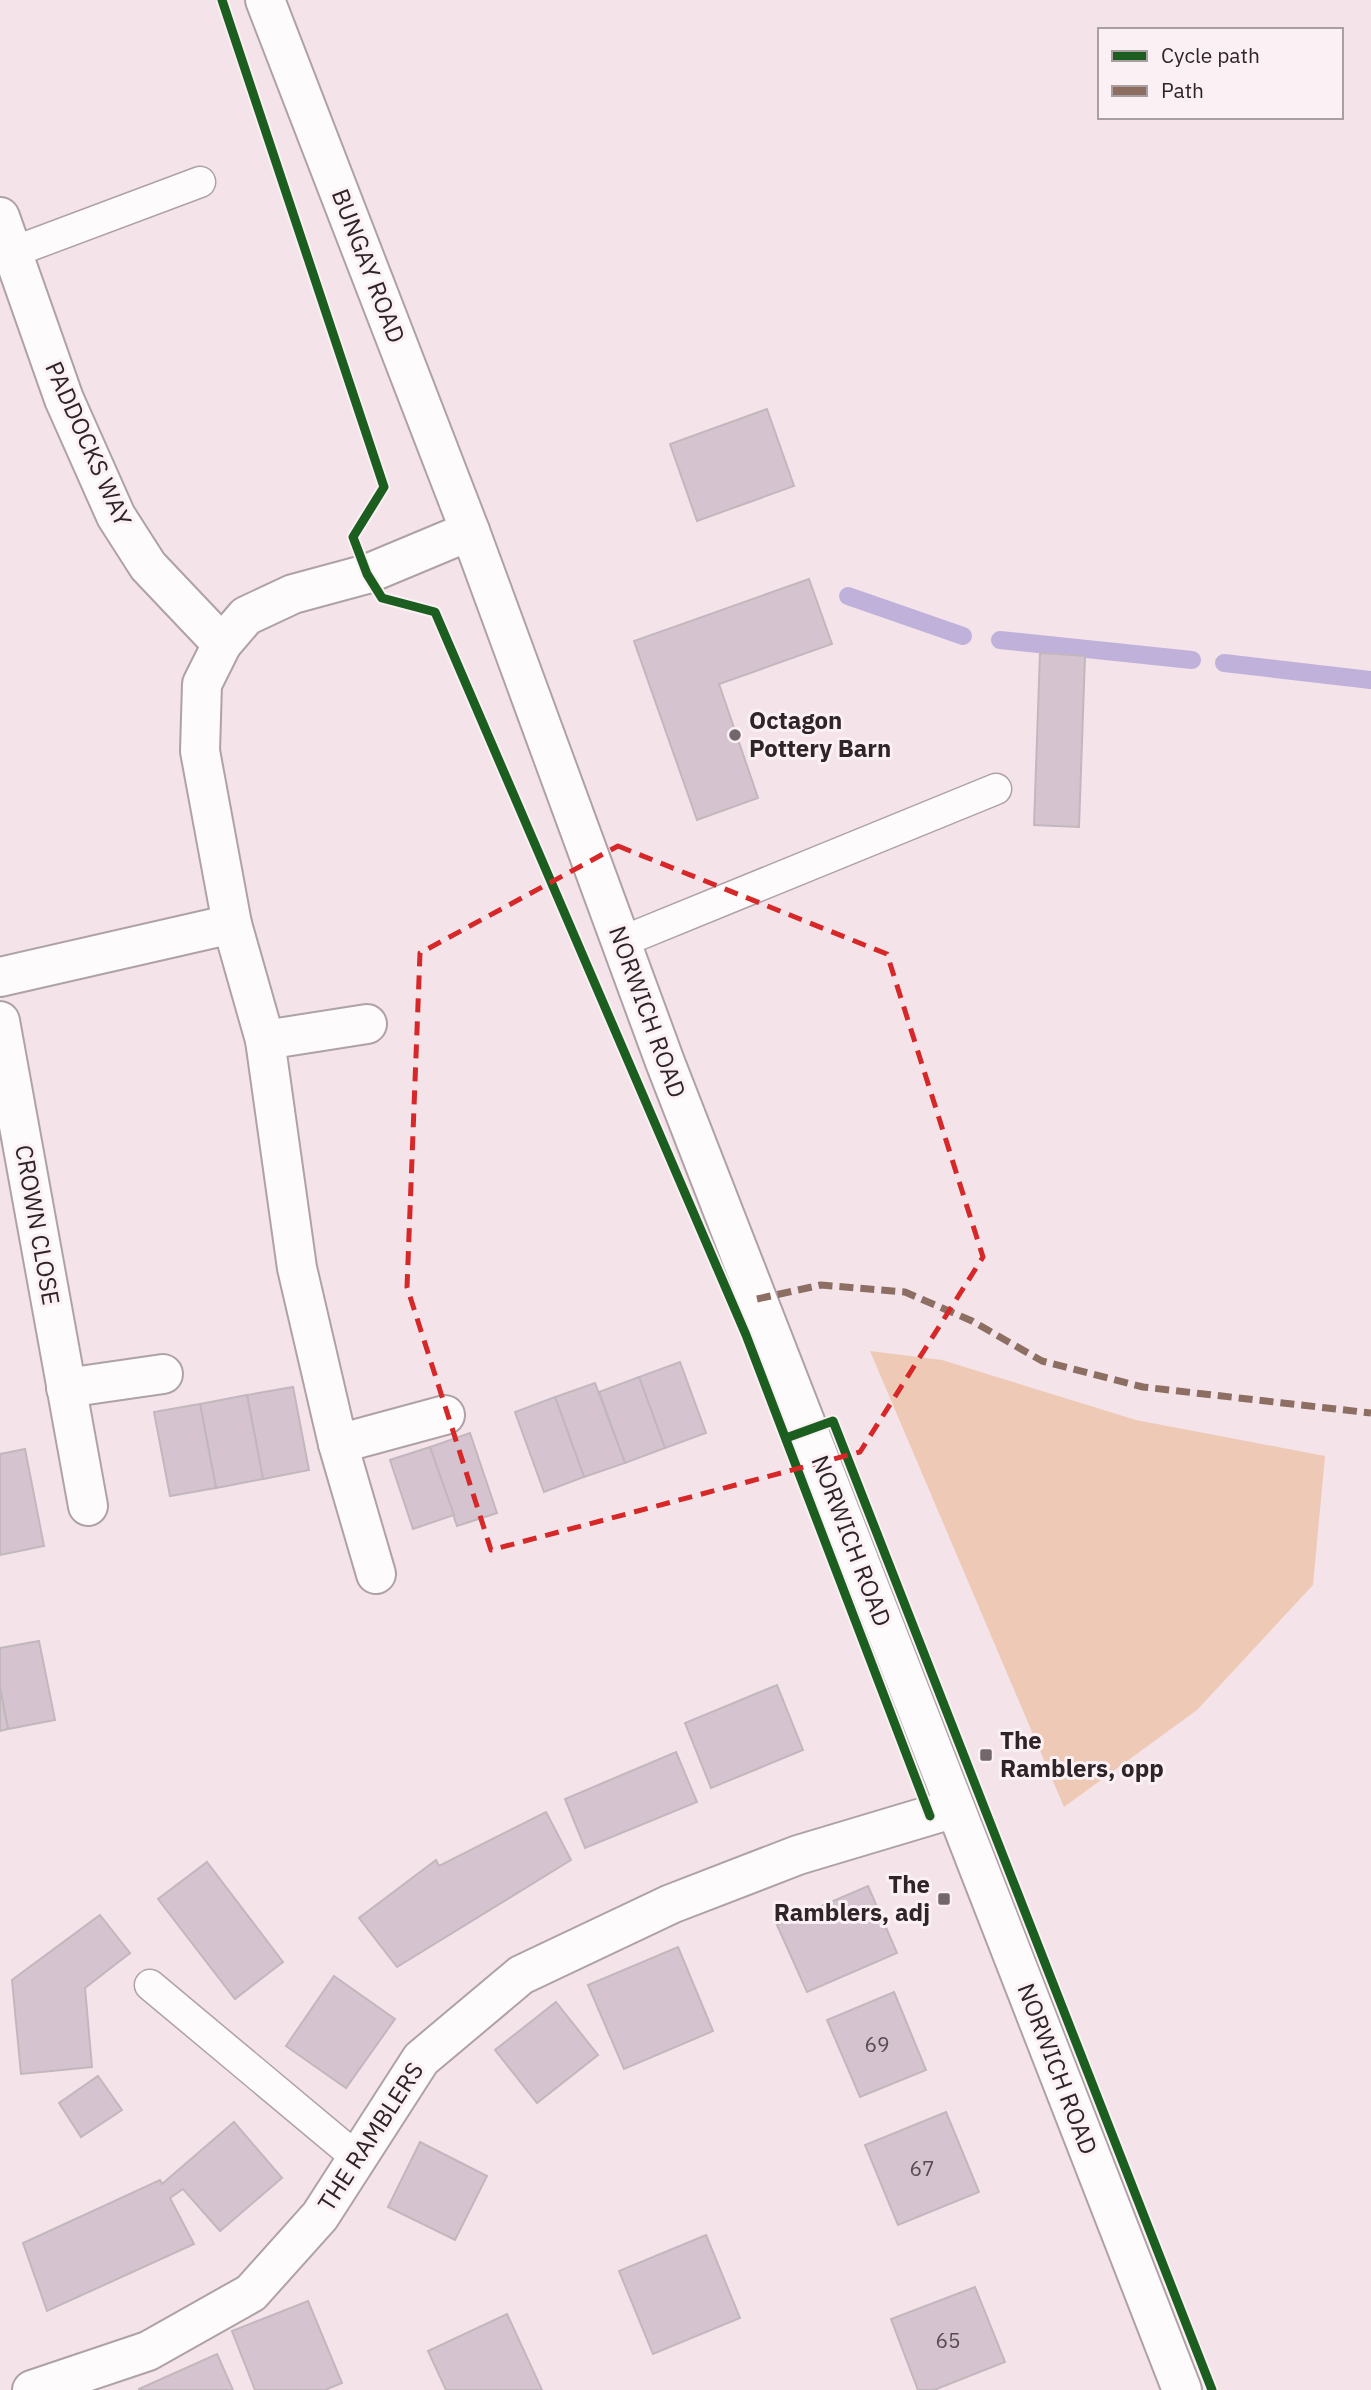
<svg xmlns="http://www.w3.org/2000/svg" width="1371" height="2390" viewBox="0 0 1371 2390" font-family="'IBM Plex Sans',sans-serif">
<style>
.green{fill:#eecab6}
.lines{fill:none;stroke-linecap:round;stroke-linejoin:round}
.stream{stroke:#c0b1db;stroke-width:18}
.building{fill:#d5c4d0;stroke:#c2b7bd;stroke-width:2}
.service-casing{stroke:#aea2a6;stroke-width:33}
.minor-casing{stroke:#aea2a6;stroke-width:42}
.secondary-casing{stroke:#aea2a6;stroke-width:42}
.service{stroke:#fdfbfc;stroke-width:30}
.minor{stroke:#fdfbfc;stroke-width:38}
.secondary{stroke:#fdfbfc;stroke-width:38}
.quiet{stroke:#8d6e63;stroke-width:7;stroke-dasharray:14 7;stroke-linecap:butt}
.cycleway-casing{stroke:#fbf0f3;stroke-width:13}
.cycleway{stroke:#1b5e20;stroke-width:9}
.marked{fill:none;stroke:#d62828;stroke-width:5;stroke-dasharray:14 9;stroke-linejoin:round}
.poi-dot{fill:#74676b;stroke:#fbf0f3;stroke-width:2.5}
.labels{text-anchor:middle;stroke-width:6;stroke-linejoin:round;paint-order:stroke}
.number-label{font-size:21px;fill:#584c51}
.street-label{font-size:24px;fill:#2f2427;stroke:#fbf0f3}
.poi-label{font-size:24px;font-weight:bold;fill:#2f2427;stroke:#fbf0f3;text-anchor:start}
</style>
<rect width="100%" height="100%" fill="#f4e3e9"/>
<polygon class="green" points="870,1351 942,1360 1136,1420 1325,1456 1313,1585 1197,1710 1064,1807"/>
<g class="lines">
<g class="stream">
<polyline points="848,596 963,636"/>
<polyline points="1000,640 1192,660"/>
<polyline points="1224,663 1371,680"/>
</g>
</g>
<g class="building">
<polygon points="767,409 794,486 697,521 670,444"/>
<polygon points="809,579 832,644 719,684 758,798 697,820 634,641"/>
<polygon points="1040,653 1085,656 1079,827 1034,825"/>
<polygon points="680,1362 706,1433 665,1448 639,1377"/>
<polygon points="639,1377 665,1448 625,1463 599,1392"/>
<polygon points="595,1383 625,1463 584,1477 555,1397"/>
<polygon points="293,1387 309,1470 263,1479 247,1395"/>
<polygon points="247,1395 263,1479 216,1488 200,1404"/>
<polygon points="555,1397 584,1477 544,1492 515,1412"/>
<polygon points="200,1404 216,1488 170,1496 154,1412"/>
<polygon points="470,1433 497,1513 457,1526 430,1447"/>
<polygon points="430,1447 454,1515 413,1529 390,1460"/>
<polygon points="25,1449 44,1546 0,1555 0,1454"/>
<polygon points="39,1641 55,1720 8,1729 0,1688 0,1648"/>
<polygon points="777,1685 803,1750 711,1788 685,1723"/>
<polygon points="0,1688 8,1729 0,1731"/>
<polygon points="676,1752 697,1802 585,1848 565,1799"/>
<polygon points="546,1812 571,1860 397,1967 359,1918 436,1860 439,1866"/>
<polygon points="207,1862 283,1962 235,1999 158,1899"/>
<polygon points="868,1886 897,1953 807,1992 777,1925"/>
<polygon points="100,1915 130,1953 85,1988 92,2067 21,2074 12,1980"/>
<polygon points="678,1947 713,2031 624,2069 588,1985"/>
<polygon points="334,1976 395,2019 346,2088 286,2046"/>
<polygon points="894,1992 926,2070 860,2097 827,2020"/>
<polygon points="556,2002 598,2055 537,2103 495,2050"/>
<polygon points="98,2076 122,2110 81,2137 59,2103"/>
<polygon points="946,2112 979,2192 898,2225 865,2145"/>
<polygon points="234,2122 282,2178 220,2231 183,2189 170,2198 194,2244 47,2311 23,2243 160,2180 162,2184"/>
<polygon points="420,2142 487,2176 455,2240 388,2207"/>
<polygon points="706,2235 740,2318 653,2354 619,2271"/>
<polygon points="975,2287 1005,2362 934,2390 918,2390 891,2319"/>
<polygon points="308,2301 342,2383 325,2390 255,2390 232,2331"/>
<polygon points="507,2314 542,2390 446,2390 428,2351"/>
<polygon points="217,2354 233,2390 139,2390 139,2389"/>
</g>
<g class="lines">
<defs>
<g id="service">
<polyline points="13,252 200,182"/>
<polyline points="621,942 996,789"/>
<polyline points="150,1985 357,2158"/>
</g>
<g id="minor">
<polyline points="0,217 64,399 116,516 148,566 222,644"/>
<polyline points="0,977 232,924"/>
<polyline points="0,1021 88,1506"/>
<polyline points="265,1040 367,1024"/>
<polyline points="66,1388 163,1374"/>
<polyline points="338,1444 445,1415"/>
<polyline points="376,1574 338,1444 297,1268 265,1040 232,924 200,751 202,684 222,644 246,616 293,594 367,574 470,531"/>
<polyline points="32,2390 148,2351 251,2293 320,2216 421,2059 521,1975 671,1904 798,1855 955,1808"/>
</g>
<polyline id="secondary" points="265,0 470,531 665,1062 1182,2390"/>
</defs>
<use href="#service" class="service-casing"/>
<use href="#minor" class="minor-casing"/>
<use href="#secondary" class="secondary-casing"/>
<use href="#service" class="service"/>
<use href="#minor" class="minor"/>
<use href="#secondary" class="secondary"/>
<polyline class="quiet" points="757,1299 821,1285 905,1292 972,1321 1042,1361 1143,1387 1371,1413"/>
<defs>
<g id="cycleway">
<polyline points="222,0 384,487 353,537 367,574 382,598 435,612 746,1335 930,1816"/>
<polyline points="786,1438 833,1421 1212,2390"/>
</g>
</defs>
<use href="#cycleway" class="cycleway-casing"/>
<use href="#cycleway" class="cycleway"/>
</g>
<path class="marked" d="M618,846L887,954L983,1257L860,1452L491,1550L407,1287L420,953Z"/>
<g class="poi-dot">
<circle cx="735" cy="735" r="7"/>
<rect x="979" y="1748" width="14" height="14" rx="3.5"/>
<rect x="937" y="1892" width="14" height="14" rx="3.5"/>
</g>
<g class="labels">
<g class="number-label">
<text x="877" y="2052">69</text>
<text x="922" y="2176">67</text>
<text x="948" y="2348">65</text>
</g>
<g class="street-label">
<text transform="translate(368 266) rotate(69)" y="8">BUNGAY ROAD</text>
<text transform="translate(88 444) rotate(66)" y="8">PADDOCKS WAY</text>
<text transform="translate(647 1012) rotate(70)" y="8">NORWICH ROAD</text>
<text transform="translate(37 1225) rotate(80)" y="8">CROWN CLOSE</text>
<text transform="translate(851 1541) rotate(69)" y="8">NORWICH ROAD</text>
<text transform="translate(1057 2069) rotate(69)" y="8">NORWICH ROAD</text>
<text transform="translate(371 2137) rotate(-57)" y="8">THE RAMBLERS</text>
</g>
<g class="poi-label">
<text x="749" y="729">Octagon<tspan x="749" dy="28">Pottery Barn</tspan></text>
<text x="1000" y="1749">The<tspan x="1000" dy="28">Ramblers, opp</tspan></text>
<text x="930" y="1893" text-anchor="end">The<tspan x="930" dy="28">Ramblers, adj</tspan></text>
</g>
</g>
<rect x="1098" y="28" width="245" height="91" fill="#fbf0f3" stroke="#a99ea1" stroke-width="2"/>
<rect x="1112" y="51" width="35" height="10" fill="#1b5e20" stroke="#a99ea1" stroke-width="2"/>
<text x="1161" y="63" font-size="21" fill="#2f2427">Cycle path</text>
<rect x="1112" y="86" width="35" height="10" fill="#8d6e63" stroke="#a99ea1" stroke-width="2"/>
<text x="1161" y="98" font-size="21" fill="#2f2427">Path</text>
</svg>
